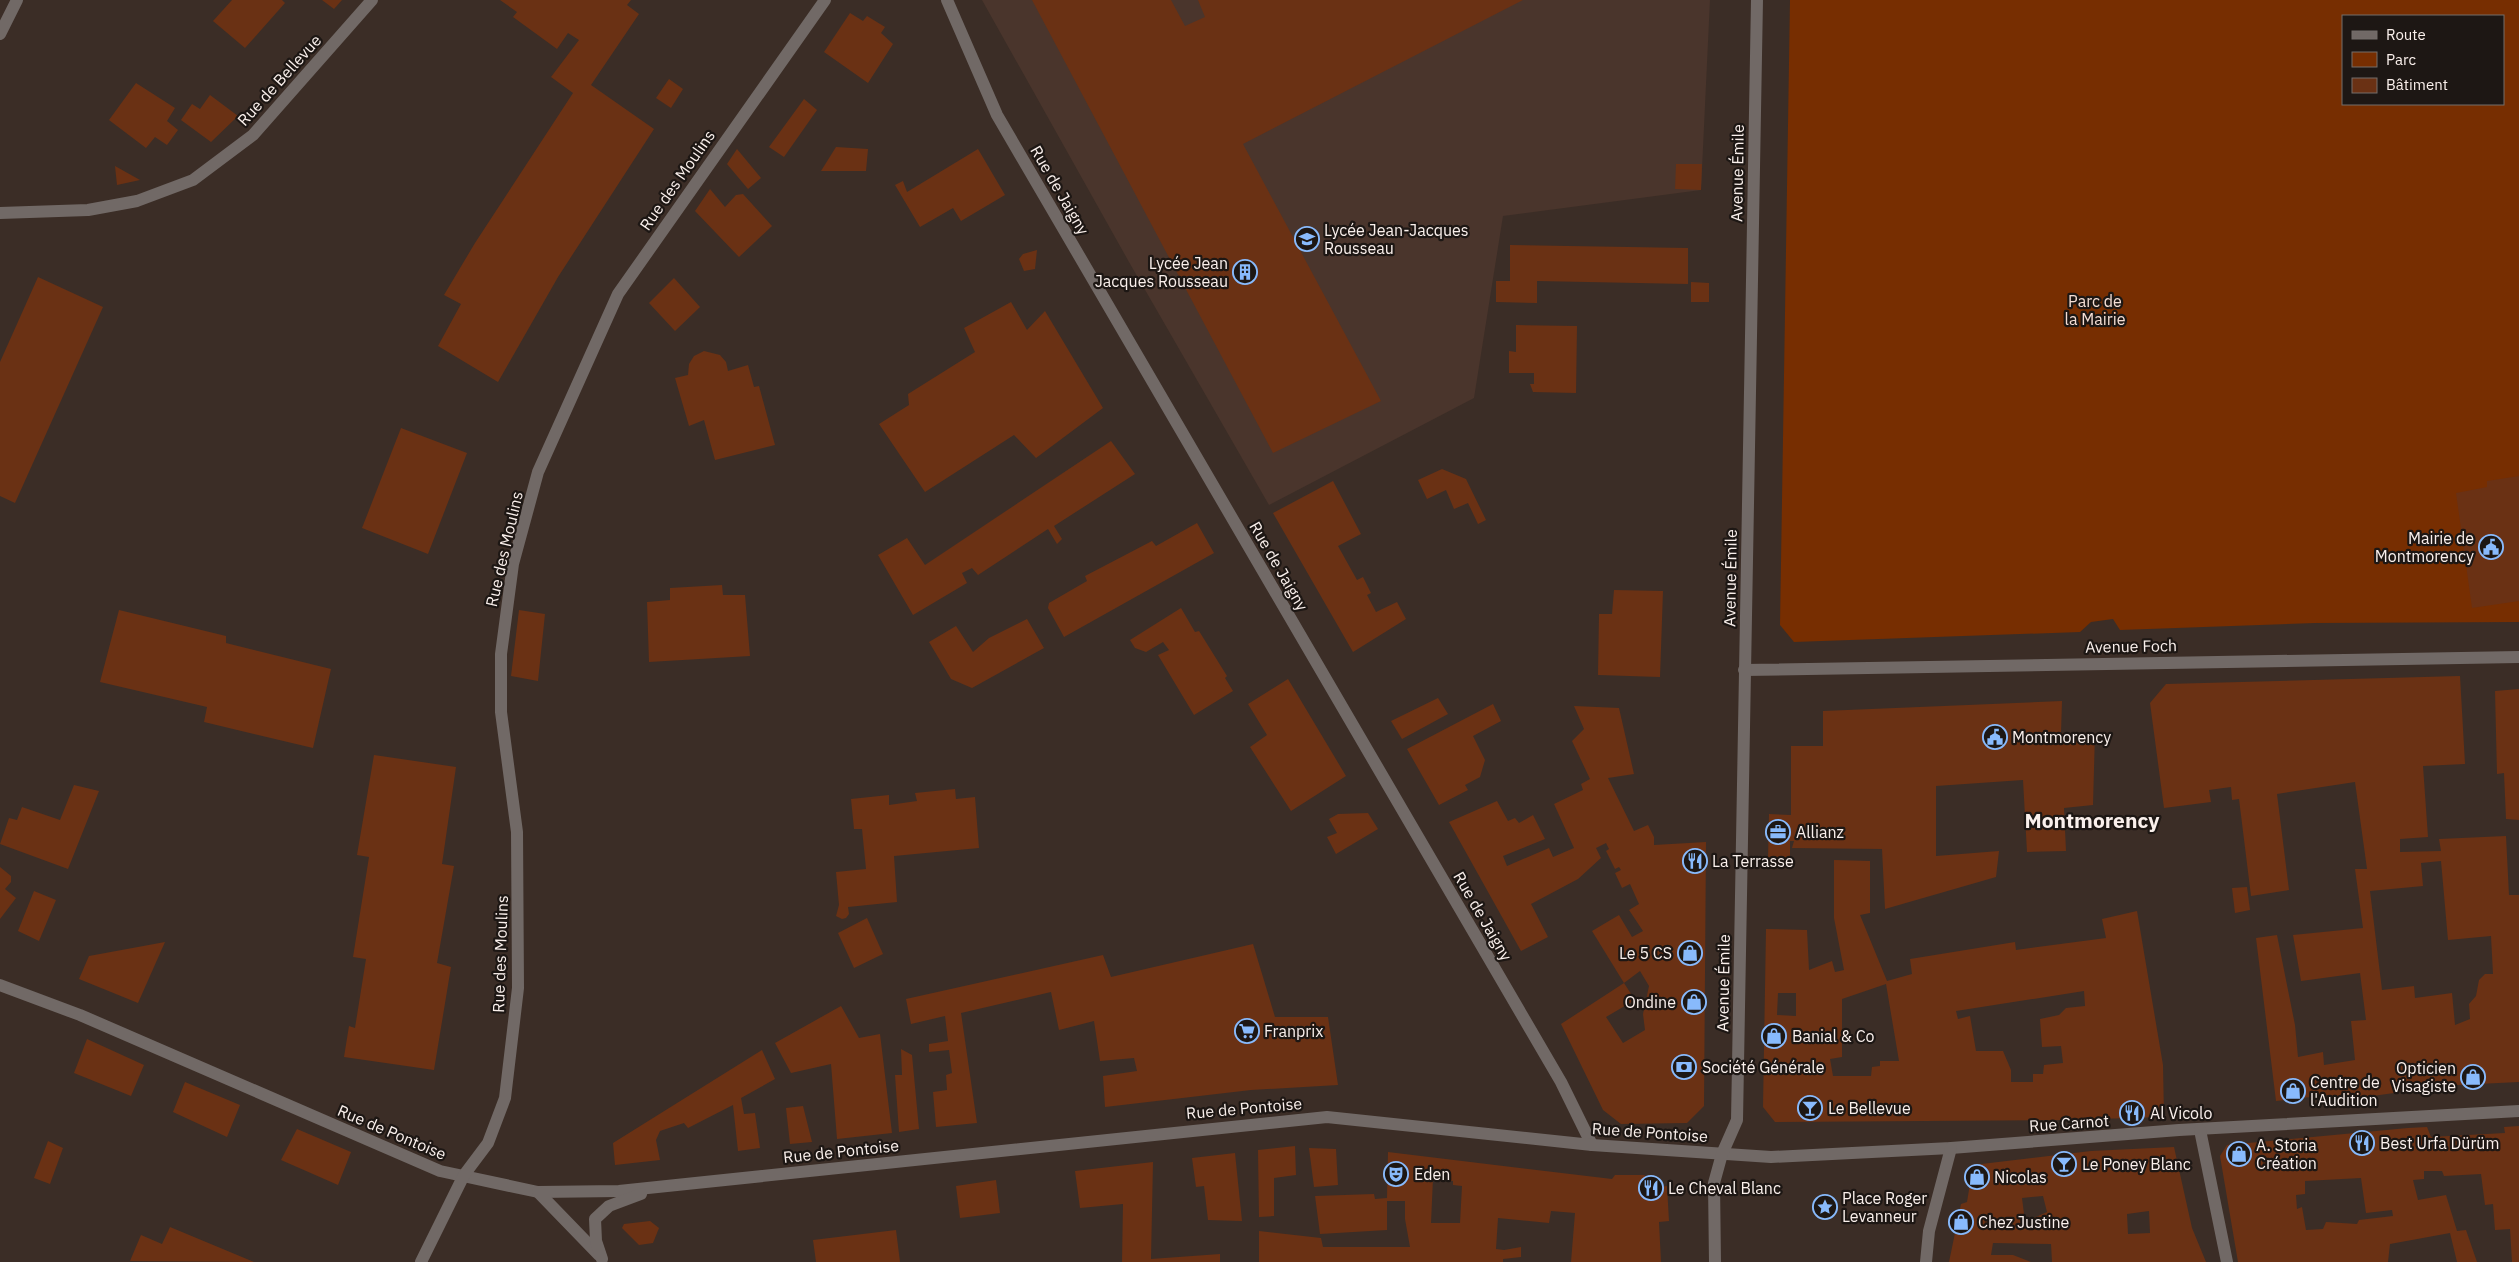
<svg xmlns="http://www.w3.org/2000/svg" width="2519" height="1262" viewBox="0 0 2519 1262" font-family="'IBM Plex Sans',sans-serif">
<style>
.built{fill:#4a352c}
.green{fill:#772e01;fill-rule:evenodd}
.building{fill:#6a3114;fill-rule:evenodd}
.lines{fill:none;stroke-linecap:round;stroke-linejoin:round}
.street{stroke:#716966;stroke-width:12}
.labels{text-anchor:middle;stroke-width:4.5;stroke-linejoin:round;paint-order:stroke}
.street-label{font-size:16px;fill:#faf0ec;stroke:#1d1714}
.poi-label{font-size:16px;fill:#faf0ec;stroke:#1d1714;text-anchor:start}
.park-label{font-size:16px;fill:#f5ded4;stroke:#1d1714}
.district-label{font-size:21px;font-weight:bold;fill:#faf0ec;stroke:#1d1714}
</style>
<rect width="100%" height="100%" fill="#3b2d26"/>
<polygon class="built" points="982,0 1710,0 1701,190 1503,216 1474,398 1269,505 1129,262"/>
<path class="green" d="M1790,0H2519V622L2315,623L2120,630L2113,619L2091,622L2080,632L1794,642L1780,625ZM2343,16H2503V104H2343Z"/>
<g class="building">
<polygon points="232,0 282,0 285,3 245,48 213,21"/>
<polygon points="322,0 342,0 334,9"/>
<polygon points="500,0 631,0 627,5 639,14 591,85 654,129 558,277 498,382 438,346 461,304 444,295 475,243 573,93 551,77 579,40 568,33 557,49 513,17 517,12"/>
<polygon points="1032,0 1171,0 1185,26 1205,17 1198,0 1523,0 1243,144 1381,401 1273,453"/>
<polygon points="850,13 863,21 867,16 885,27 881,33 893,44 868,83 824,52"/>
<polygon points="669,79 683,89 671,108 656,98"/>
<polygon points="136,83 175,108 167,121 178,130 167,145 155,137 146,148 109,120"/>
<polygon points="210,95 238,116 211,142 181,120 192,104 200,109"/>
<polygon points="804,99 817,110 784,157 769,147"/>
<polygon points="836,147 868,149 866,171 821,171"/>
<polygon points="737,149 761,178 748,189 727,164"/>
<polygon points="978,149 1005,195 961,221 953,208 920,227 895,185 903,181 907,192"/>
<polygon points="1676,164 1702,164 1701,190 1675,189"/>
<polygon points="115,166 140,180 117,185"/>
<polygon points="710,189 725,207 736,195 743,194 772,226 739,257 695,211"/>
<polygon points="1510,245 1688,248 1688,284 1537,281 1537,303 1496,302 1496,281 1510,281"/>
<polygon points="1037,250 1035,269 1024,271 1019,259 1023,254"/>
<polygon points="38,277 103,307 15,503 0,496 0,362"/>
<polygon points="674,278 700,307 675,331 649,303"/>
<polygon points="1691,282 1709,283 1709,302 1691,302"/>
<polygon points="1011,302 1027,330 1045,311 1103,408 1036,458 1014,435 925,492 879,424 909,405 908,394 975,352 964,328"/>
<polygon points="1516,325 1577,326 1576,393 1533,392 1530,384 1534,384 1534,373 1509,373 1509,351 1516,352"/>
<polygon points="704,351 720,355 726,362 728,371 748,365 754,387 759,386 775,445 715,460 704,420 689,426 675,378 688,375 689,364 694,356"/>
<polygon points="401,428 467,453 428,554 362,528"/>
<polygon points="1111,441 1135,474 1054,526 1062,539 1057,544 1048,529 978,575 972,568 962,573 967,583 913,615 878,555 907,538 925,565"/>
<polygon points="1442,469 1466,479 1486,520 1478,524 1468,503 1454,509 1446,490 1427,499 1418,480"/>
<polygon points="2519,476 2519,601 2472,608 2456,493 2487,487 2487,481"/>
<polygon points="1333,481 1361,534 1338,546 1357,580 1363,577 1371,593 1367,595 1376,612 1397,602 1406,619 1353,652 1273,513"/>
<polygon points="1197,523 1214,553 1064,637 1048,608 1049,603 1087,581 1085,576 1152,541 1156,546"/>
<polygon points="722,585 723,595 745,595 750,656 649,662 647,602 670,600 670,588"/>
<polygon points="1614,590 1663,591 1660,677 1598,675 1599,614 1612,614"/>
<polygon points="1181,608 1195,632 1199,631 1227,676 1225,678 1233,691 1194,715 1158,655 1169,650 1163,642 1146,652 1135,648 1130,640"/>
<polygon points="119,610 226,636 226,643 331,669 313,748 204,722 207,707 100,682"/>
<polygon points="519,610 545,614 538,681 511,676"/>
<polygon points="1027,619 1044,648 972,688 951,679 929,642 956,626 973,652 989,638"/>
<path d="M2460,676L2465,764L2423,766L2428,837L2400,839V852L2441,851L2439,839L2506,836L2509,895H2519V1082L2437,1086L2394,1091V1093L2330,1102L2329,1095L2276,1101L2256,938L2277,935L2295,1025L2298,1057L2323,1052L2324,1065L2355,1060L2351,1021L2366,1020L2360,973L2301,981L2293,935L2363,928L2355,869H2367L2355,782L2277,794L2289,890L2251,896L2239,799L2232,800L2231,787L2209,790L2211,802L2164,808L2150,703L2166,684ZM2441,861L2448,940L2491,936L2493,974H2485L2479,980L2476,996L2469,1004L2470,1019L2455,1025L2452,993L2415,998L2414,986L2382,990L2370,891L2423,886L2421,863Z"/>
<polygon points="1288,679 1346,776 1291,811 1250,747 1267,735 1248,704"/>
<polygon points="2519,689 2519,820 2506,819 2504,773 2497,774 2495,691"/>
<polygon points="1438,698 1448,714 1402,739 1391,721"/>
<polygon points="2062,701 2061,733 2095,733 2093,805 2064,808 2066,851 2027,852 2023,780 1936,786 1936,856 1999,851 1996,877 1885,909 1882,849 1792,848 1794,841 1790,841 1790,860 1768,859 1769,814 1791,815 1791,746 1823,746 1823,711"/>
<polygon points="1493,704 1501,721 1473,736 1485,760 1480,777 1465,785 1468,790 1439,805 1407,749"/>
<polygon points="1574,706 1619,708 1634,774 1608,778 1634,831 1648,825 1654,837 1654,845 1706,842 1704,1106 1687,1123 1621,1124 1603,1110 1561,1024 1624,983 1635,1000 1606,1017 1623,1043 1645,1030 1643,1014 1649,986 1640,971 1624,983 1592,931 1619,915 1632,937 1643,931 1629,910 1639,904 1630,884 1622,888 1615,873 1621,870 1619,867 1615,869 1606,851 1609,849 1606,843 1596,848 1601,858 1578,879 1531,904 1548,937 1521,951 1449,822 1497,801 1508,821 1515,818 1519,823 1533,815 1545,839 1503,856 1507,866 1549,848 1553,857 1574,848 1554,804 1583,790 1581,784 1590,779 1572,741 1584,729"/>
<polygon points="374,755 456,767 442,864 454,866 437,963 451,967 434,1070 344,1057 349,1026 355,1028 366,959 353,957 369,857 357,855"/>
<polygon points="74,785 99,791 68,869 0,844 9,818 17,820 22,807 60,820"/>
<polygon points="955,789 956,799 975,797 979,848 894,856 897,902 848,907 849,914 846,918 842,919 836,916 839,905 836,872 866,869 862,829 854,829 851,799 889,795 889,805 917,801 915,793"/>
<polygon points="1368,813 1378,829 1336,854 1327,837 1337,833 1329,819 1338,814"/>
<path d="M1834,860L1870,861V913L1860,915L1887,981L1912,974L1910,959L2015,942L2016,950L2106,938L2102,919L2137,911L2163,1065L2164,1117L2064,1120L1775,1122L1763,1107L1766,929L1807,930L1809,970L1832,961L1835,972L1844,970L1834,918ZM1886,984L1899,1061H1880V1066L1872,1067L1871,1076H1833L1830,1059L1842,1057V999ZM2084,991L2085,1006L2066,1008L2059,1015L2040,1019L2042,1047L2061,1046L2063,1063L2044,1065L2043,1074H2033V1082H2011V1070L2003,1051H1976L1970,1016L1958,1019L1956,1011ZM1778,993H1796V1016L1777,1015Z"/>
<polygon points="0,867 11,876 11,882 5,889 16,898 0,919"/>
<polygon points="2247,887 2250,910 2235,913 2232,888"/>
<polygon points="34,891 56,900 39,941 18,931"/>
<polygon points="867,918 883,954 854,968 838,933"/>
<polygon points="165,942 138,1003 79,979 89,956"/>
<polygon points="1253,944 1275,1017 1328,1017 1338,1085 1251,1090 1105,1107 1103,1076 1137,1071 1134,1058 1100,1061 1094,1021 1059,1030 1051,992 961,1013 977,1123 936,1127 933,1092 947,1090 946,1075 952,1073 949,1050 929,1052 929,1044 948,1041 945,1016 911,1024 906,999 1103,955 1111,977"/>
<polygon points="841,1006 859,1038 880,1034 892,1133 837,1139 831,1064 791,1073 775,1043"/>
<polygon points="87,1039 144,1065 131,1096 74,1073"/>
<polygon points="901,1049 912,1055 919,1129 899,1132 895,1075 902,1075"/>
<polygon points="762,1050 775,1079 741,1098 744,1114 755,1113 760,1148 738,1151 733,1105 688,1128 684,1123 660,1131 656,1140 660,1160 615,1165 613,1143"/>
<polygon points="185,1082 240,1105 227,1137 173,1112"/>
<polygon points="803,1106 812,1142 790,1144 786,1108"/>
<path d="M2519,1126V1262H2512L2510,1229L2495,1230L2493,1204L2485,1205L2481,1174L2444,1176L2442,1171H2424V1179L2413,1180L2418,1200L2446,1195L2457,1231L2466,1230L2477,1262H2457L2450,1233L2390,1244L2388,1262H2238L2220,1156L2227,1145L2408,1128L2427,1127L2431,1137L2505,1133L2504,1127ZM2361,1178L2366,1213L2392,1210L2393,1216L2359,1220L2357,1224L2326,1222L2323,1229L2306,1230L2302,1207L2297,1209L2296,1195L2305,1194V1181Z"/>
<polygon points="297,1129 351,1152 338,1185 281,1160"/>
<polygon points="48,1141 63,1148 50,1184 34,1178"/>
<polygon points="1295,1146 1296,1175 1274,1178 1274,1216 1259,1217 1258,1150"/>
<path d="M2174,1147L2192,1228L2206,1262H2052L2051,1244L1993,1243L1991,1255H2013L2031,1262H1949L1961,1204L1967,1202L1973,1165L2091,1151ZM2043,1196L2047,1212L2025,1222L2022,1198ZM2149,1211L2150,1233L2128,1234L2127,1214Z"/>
<polygon points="1309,1148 1336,1149 1338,1185 1314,1187"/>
<path d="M1388,1152L1612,1179L1615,1175H1644L1659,1187L1667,1186L1669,1221L1659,1222L1661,1262H1571L1575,1213L1551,1211L1549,1223L1498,1218L1496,1249L1504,1250L1521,1247V1257L1503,1259V1262H1259V1231L1321,1238L1323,1247H1410L1405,1219V1201H1387V1230L1320,1234L1315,1196L1374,1194L1375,1199L1387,1198ZM1433,1178L1453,1181V1185L1462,1186L1460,1223H1431Z"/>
<polygon points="1235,1153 1242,1221 1208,1220 1204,1186 1196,1187 1192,1158"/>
<polygon points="1153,1162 1151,1259 1220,1254 1220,1262 1122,1262 1123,1204 1080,1208 1075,1171"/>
<polygon points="996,1180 1000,1213 960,1218 956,1186"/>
<polygon points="650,1221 659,1228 653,1243 639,1245 622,1228 624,1224"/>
<polygon points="170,1227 254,1262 130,1261 141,1235 162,1244"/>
<polygon points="896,1230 900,1262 816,1262 813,1240"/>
</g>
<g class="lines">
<g class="street">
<polyline points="947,0 997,115 1561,1082 1592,1145"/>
<polyline points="0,34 17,0"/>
<polyline points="0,213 88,210 137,201 193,180 253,135 372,0"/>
<polyline points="1744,670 2519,657"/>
<polyline points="0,985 80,1015 440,1171 538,1192 619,1191 1327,1117 1592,1145 1771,1157 1951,1148 2179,1130 2519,1111"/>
<polyline points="2200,1130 2227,1262"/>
<polyline points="538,1192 599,1255"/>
<polyline points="602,1259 596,1241 595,1219 609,1206 641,1194"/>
<polyline points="421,1262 464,1175 488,1143 505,1098 518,988 517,832 501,712 501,654 513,564 538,472 618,294 825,0"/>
<polyline points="1715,1262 1714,1183 1722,1154 1737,1120 1757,0"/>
<polyline points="1926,1262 1929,1231 1951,1148"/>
</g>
</g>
<defs>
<symbol id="school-ring" viewBox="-11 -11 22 22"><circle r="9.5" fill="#1d1714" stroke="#88bafc" stroke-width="1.5"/><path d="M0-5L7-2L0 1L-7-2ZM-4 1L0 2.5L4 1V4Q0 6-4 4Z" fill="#88bafc"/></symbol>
<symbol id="building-ring" viewBox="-11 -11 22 22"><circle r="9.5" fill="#1d1714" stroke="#88bafc" stroke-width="1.5"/><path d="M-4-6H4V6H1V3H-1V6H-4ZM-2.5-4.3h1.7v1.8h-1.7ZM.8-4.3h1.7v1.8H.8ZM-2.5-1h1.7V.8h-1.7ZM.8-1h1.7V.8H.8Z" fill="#88bafc"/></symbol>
<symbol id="civic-ring" viewBox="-11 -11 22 22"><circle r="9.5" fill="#1d1714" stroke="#88bafc" stroke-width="1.5"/><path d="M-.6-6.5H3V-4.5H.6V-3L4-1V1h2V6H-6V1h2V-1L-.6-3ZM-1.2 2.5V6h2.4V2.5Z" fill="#88bafc"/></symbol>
<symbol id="office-ring" viewBox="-11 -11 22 22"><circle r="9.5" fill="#1d1714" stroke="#88bafc" stroke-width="1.5"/><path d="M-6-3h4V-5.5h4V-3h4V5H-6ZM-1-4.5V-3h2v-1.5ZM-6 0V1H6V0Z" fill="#88bafc"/></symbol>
<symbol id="restaurant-ring" viewBox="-11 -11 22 22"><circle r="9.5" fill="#1d1714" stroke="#88bafc" stroke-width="1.5"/><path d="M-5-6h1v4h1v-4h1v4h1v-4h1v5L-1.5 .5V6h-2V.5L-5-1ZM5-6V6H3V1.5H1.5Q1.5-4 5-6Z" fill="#88bafc"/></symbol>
<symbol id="shop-ring" viewBox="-11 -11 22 22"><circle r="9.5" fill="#1d1714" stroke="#88bafc" stroke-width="1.5"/><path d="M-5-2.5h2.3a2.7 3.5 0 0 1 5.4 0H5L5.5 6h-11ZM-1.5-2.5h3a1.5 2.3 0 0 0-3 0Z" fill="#88bafc"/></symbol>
<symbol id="supermarket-ring" viewBox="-11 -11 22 22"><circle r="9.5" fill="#1d1714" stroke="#88bafc" stroke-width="1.5"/><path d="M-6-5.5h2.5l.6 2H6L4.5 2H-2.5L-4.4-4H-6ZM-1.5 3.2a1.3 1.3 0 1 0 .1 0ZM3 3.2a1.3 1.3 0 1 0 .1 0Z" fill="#88bafc"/></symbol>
<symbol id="bank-ring" viewBox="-11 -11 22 22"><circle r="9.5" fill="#1d1714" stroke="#88bafc" stroke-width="1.5"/><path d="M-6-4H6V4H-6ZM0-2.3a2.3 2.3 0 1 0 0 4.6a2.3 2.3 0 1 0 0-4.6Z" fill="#88bafc"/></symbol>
<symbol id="bar-ring" viewBox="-11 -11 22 22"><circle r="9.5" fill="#1d1714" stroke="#88bafc" stroke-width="1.5"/><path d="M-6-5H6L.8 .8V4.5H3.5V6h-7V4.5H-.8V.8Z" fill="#88bafc"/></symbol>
<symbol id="theatre-ring" viewBox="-11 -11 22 22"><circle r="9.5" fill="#1d1714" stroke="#88bafc" stroke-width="1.5"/><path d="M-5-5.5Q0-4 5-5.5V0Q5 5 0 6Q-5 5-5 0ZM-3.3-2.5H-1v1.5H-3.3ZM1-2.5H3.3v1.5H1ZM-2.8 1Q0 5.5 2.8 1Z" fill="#88bafc"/></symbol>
<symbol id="sight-ring" viewBox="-11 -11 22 22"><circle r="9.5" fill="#1d1714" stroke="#88bafc" stroke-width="1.5"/><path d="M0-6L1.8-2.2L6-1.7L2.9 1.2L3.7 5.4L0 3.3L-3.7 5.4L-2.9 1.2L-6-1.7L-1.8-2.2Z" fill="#88bafc"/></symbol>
</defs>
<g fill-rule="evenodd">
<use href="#school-ring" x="1293" y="225" width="28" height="28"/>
<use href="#building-ring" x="1231" y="258" width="28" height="28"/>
<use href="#civic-ring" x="2477" y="533" width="28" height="28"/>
<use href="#civic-ring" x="1981" y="723" width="28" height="28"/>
<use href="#office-ring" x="1764" y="818" width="28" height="28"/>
<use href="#restaurant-ring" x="1681" y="847" width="28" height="28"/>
<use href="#shop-ring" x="1676" y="939" width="28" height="28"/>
<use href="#shop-ring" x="1680" y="988" width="28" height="28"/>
<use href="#supermarket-ring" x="1233" y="1017" width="28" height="28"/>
<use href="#shop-ring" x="1760" y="1022" width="28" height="28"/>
<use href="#bank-ring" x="1670" y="1053" width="28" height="28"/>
<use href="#shop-ring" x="2459" y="1063" width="28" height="28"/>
<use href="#shop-ring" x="2279" y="1077" width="28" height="28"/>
<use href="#bar-ring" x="1796" y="1094" width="28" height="28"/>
<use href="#restaurant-ring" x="2118" y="1099" width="28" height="28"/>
<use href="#restaurant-ring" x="2348" y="1129" width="28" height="28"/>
<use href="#shop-ring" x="2225" y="1140" width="28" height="28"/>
<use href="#bar-ring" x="2050" y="1150" width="28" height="28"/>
<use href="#theatre-ring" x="1382" y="1160" width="28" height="28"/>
<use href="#shop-ring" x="1963" y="1163" width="28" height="28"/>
<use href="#restaurant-ring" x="1637" y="1174" width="28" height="28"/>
<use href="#sight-ring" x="1811" y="1193" width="28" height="28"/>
<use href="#shop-ring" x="1947" y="1208" width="28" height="28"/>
</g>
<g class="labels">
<g class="street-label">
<text transform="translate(279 80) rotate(-48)" y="6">Rue de Bellevue</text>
<text transform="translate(1737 173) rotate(-89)" y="6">Avenue Émile</text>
<text transform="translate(677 180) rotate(-55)" y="6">Rue des Moulins</text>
<text transform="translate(1060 190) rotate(60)" y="6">Rue de Jaigny</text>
<text transform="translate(504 549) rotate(-77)" y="6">Rue des Moulins</text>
<text transform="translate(1279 566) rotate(60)" y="6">Rue de Jaigny</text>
<text transform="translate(1730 578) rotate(-89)" y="6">Avenue Émile</text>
<text transform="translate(2131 646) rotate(-1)" y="6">Avenue Foch</text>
<text transform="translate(1483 916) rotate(60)" y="6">Rue de Jaigny</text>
<text transform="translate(500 954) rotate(-88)" y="6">Rue des Moulins</text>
<text transform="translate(1723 983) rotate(-89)" y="6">Avenue Émile</text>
<text transform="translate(1244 1108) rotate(-5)" y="6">Rue de Pontoise</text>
<text transform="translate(2069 1123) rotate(-4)" y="6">Rue Carnot</text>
<text transform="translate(392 1132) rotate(23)" y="6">Rue de Pontoise</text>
<text transform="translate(1650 1132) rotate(4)" y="6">Rue de Pontoise</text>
<text transform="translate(841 1151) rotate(-6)" y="6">Rue de Pontoise</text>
</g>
<g class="poi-label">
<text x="1324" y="236">Lycée Jean-Jacques<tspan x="1324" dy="18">Rousseau</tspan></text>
<text x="1228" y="269" text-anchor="end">Lycée Jean<tspan x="1228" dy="18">Jacques Rousseau</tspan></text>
<text x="2474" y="544" text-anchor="end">Mairie de<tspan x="2474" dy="18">Montmorency</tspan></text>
<text x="2012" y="743">Montmorency</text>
<text x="1796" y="838">Allianz</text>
<text x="1712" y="867">La Terrasse</text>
<text x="1672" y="959" text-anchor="end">Le 5 CS</text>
<text x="1676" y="1008" text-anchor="end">Ondine</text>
<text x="1264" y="1037">Franprix</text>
<text x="1792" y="1042">Banial &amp; Co</text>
<text x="1702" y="1073">Société Générale</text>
<text x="2456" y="1074" text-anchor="end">Opticien<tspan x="2456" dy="18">Visagiste</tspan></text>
<text x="2310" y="1088">Centre de<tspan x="2310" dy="18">l'Audition</tspan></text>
<text x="1828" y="1114">Le Bellevue</text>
<text x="2150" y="1119">Al Vicolo</text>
<text x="2380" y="1149">Best Urfa Dürüm</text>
<text x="2256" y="1151">A. Storia<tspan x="2256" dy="18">Création</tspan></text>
<text x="2082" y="1170">Le Poney Blanc</text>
<text x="1414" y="1180">Eden</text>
<text x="1994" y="1183">Nicolas</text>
<text x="1668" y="1194">Le Cheval Blanc</text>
<text x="1842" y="1204">Place Roger<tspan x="1842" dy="18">Levanneur</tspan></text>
<text x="1978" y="1228">Chez Justine</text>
</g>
<g class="park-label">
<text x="2095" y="307">Parc de<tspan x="2095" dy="18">la Mairie</tspan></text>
</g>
<g class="district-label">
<text x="2092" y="828">Montmorency</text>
</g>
</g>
<rect x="2342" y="15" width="162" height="90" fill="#1d1714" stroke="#756e6a"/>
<rect x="2352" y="31" width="25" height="8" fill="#716966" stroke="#756e6a"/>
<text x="2386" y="40" font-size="15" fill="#faf0ec">Route</text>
<rect x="2352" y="52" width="25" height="15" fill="#772e01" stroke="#756e6a"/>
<text x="2386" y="65" font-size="15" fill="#faf0ec">Parc</text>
<rect x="2352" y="78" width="25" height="15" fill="#6a3114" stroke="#756e6a"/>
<text x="2386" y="90" font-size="15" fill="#faf0ec">Bâtiment</text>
</svg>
